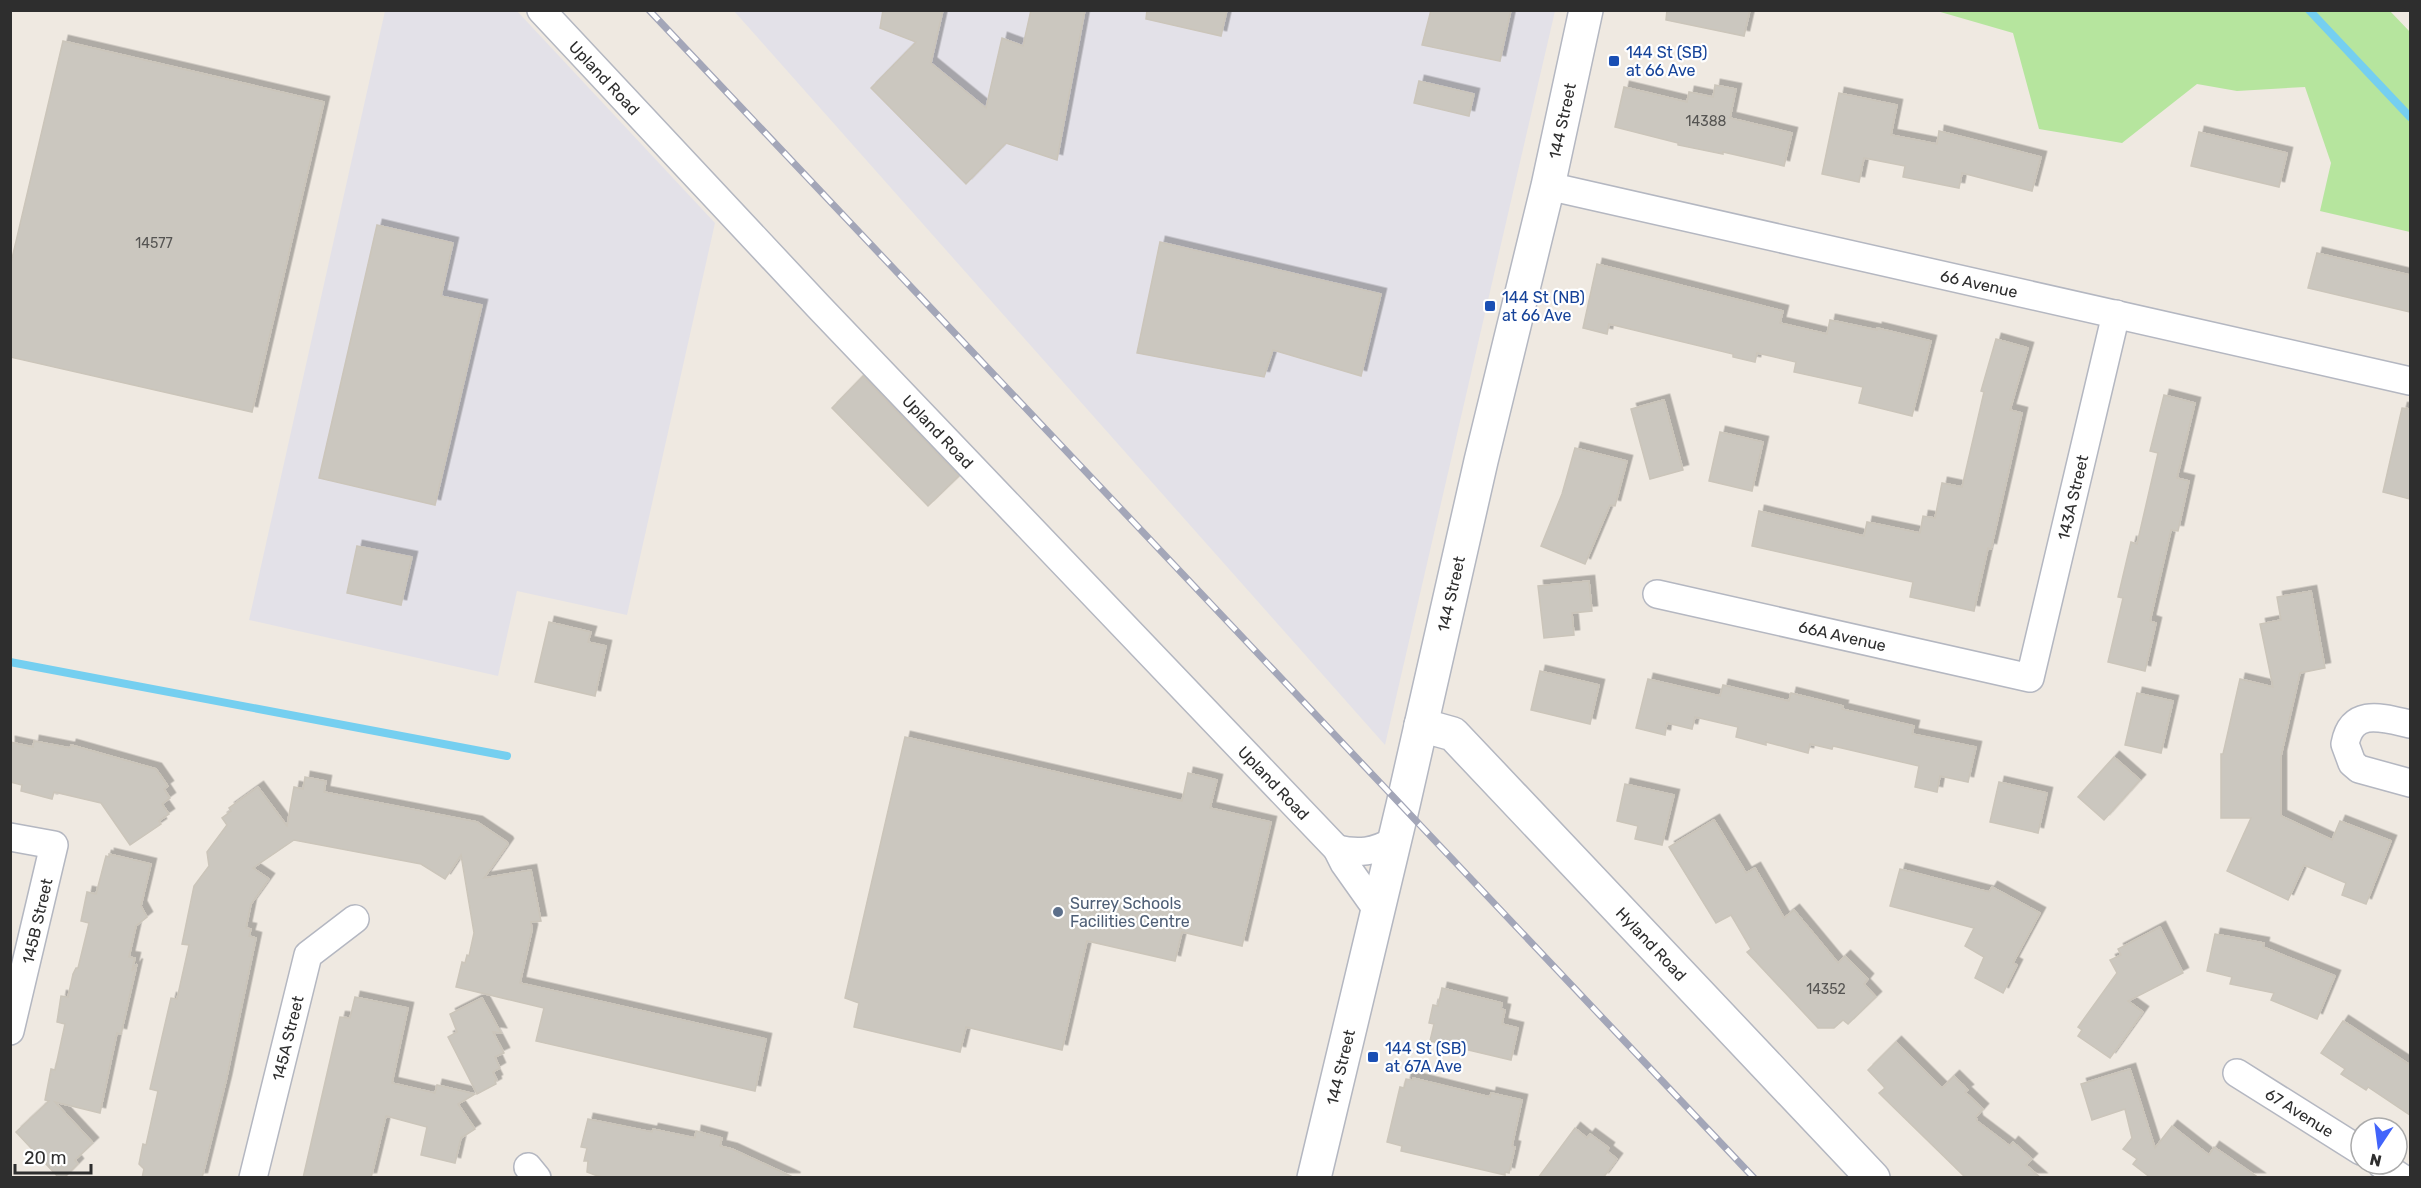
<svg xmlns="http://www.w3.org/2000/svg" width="2421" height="1188" viewBox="0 0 2421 1188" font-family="Rubik,sans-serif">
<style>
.industrial{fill:#e3e1e8}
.green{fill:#b6e59e}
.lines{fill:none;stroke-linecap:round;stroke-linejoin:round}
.stream{stroke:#75cff0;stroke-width:8}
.building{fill:#cbc7bf;stroke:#cbc5ba;stroke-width:1.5;filter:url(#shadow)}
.street-casing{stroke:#b4b7c1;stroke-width:30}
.secondary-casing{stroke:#b4b7c1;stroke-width:36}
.street{stroke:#fff;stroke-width:27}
.secondary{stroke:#fff;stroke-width:33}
.rail-casing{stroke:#a3a6b8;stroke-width:7}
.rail{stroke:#fff;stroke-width:4.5;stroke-dasharray:14;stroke-linecap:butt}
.transit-dot{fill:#1a4fb4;stroke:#fff;stroke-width:2}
.service-dot{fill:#5c6f8a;stroke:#fff;stroke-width:2}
.labels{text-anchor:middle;stroke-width:4.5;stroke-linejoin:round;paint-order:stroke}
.number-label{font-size:14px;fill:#555452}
.transit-label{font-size:16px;fill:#164399;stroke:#fff;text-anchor:start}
.street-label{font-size:16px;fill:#2e2e2e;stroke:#fff}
.service-label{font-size:16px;fill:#4e5e75;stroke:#fff;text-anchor:start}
</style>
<defs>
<filter id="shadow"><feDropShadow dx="5.5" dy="-5.5" stdDeviation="0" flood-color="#0004"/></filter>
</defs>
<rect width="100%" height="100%" fill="#efe9e1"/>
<g class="industrial">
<polygon points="385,11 517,11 715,223 627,615 517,591 498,676 249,620"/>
<polygon points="734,11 1555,11 1385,745"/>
</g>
<polygon class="green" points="1937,11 2390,11 2410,32 2410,232 2320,211 2331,163 2305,87 2237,91 2197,84 2122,143 2039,129 2013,33"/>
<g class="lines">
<g class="stream">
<polyline points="2309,10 2410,117"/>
<polyline points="10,662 507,756"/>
</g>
</g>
<g class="building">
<polygon points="883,10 943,10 931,63 986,108 1002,38 1023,46 1031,10 1085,10 1057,160 1006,143 966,184 871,88 916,42 880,28"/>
<polygon points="1147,10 1227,10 1221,36 1146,19"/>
<polygon points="1431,10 1511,10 1500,61 1422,45"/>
<polygon points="1667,10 1750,10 1744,36 1666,20"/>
<polygon points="63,41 324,102 252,412 10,357 10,267"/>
<polygon points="1419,81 1474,94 1469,116 1414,103"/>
<polygon points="1715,85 1736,89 1730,118 1792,133 1784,166 1723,152 1723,154 1678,145 1678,143 1615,127 1624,87 1687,102 1689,92 1713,97"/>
<polygon points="1839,93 1897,105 1891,135 1937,144 1939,131 2041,157 2032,191 1962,173 1959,188 1903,177 1905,166 1864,158 1859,182 1822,174"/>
<polygon points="2199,132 2287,153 2279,187 2191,166"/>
<polygon points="377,225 453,243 441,296 482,305 435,505 319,478"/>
<polygon points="1160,242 1381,294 1361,376 1273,350 1264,377 1137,353"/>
<polygon points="2317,253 2410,275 2410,312 2308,288"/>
<polygon points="1597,264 1783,311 1780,323 1827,334 1830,320 1877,330 1877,328 1931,341 1912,416 1859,403 1863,387 1794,372 1796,362 1757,353 1755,362 1733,357 1733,354 1609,324 1607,334 1583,328"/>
<polygon points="1996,339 2028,348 2010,410 2022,413 1991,549 1988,548 1974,611 1910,597 1913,582 1752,546 1759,511 1864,536 1867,522 1920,533 1923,516 1935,518 1942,483 1962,487 1984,392 1981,391"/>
<polygon points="863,376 959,476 928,506 832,408"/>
<polygon points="2164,395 2195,403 2177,478 2189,481 2178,531 2171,530 2150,621 2156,623 2145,671 2108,662 2123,598 2118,597 2131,542 2137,544 2158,453 2150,451"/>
<polygon points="1664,400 1683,470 1650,479 1631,409"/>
<polygon points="2402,408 2410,409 2410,499 2383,492"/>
<polygon points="1720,432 1763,442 1752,491 1709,481"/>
<polygon points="1575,448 1627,461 1615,506 1610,505 1585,564 1541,546 1562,494"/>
<polygon points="357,546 412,557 401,605 347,593"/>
<polygon points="1589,581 1592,611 1572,613 1574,635 1544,638 1538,586"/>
<polygon points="2311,591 2325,668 2300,673 2281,756 2281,816 2332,840 2340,821 2391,841 2366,904 2342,895 2346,883 2304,865 2288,900 2227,871 2251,818 2221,818 2221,754 2223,754 2240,679 2273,687 2260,624 2281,620 2277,597"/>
<polygon points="549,622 591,632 588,642 606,646 595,696 535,682"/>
<polygon points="1540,671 1599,685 1590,724 1531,710"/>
<polygon points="1648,679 1720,696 1723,685 1789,701 1791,693 1843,706 1842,709 1914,726 1912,734 1976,747 1968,782 1940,776 1937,792 1915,787 1919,766 1833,746 1832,749 1810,744 1808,753 1766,742 1766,745 1736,737 1738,727 1695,717 1692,729 1667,723 1665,735 1636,728"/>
<polygon points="2137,693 2173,701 2161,753 2125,745"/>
<polygon points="905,737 1182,801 1188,773 1217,780 1210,808 1271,822 1242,946 1182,932 1175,961 1087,941 1062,1050 966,1027 960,1052 854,1027 859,1003 845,998"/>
<polygon points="34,741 70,748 71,745 156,769 168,786 164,789 170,798 162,804 169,814 159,821 161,824 130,845 101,803 54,792 52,799 21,791 22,785 10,782 10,742 33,747"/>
<polygon points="2114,757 2140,780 2104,820 2078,797"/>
<polygon points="305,777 326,781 324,792 477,822 507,842 508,844 484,878 531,870 541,921 531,922 532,930 520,983 766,1039 755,1091 536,1041 544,1008 456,987 462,962 465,963 467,955 469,956 474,933 461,855 445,879 421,864 294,840 253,868 269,879 251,904 246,928 251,929 249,936 256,938 226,1081 202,1178 142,1178 144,1169 139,1164 143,1144 146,1145 158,1091 150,1089 171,998 177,999 189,945 182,944 194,886 209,866 207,852 227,825 222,818 231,811 229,808 258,787 287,826 294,787 303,789"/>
<polygon points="1999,782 2047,793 2038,833 1990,822"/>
<polygon points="1625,784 1674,795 1662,845 1635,839 1638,826 1617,821"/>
<polygon points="1714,820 1746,873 1755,868 1784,918 1794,910 1838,963 1845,956 1868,979 1864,984 1876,997 1848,1024 1843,1020 1834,1028 1818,1028 1747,952 1751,949 1731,915 1716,923 1669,847"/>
<polygon points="109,854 151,864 141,906 147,917 136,926 129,957 135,958 132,971 137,964 121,1034 117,1033 100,1113 55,1102 93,1143 75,1160 78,1164 64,1178 59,1178 16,1132 49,1101 45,1100 51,1069 55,1070 65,1024 57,1022 61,996 68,997 73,974 76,968 78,968 89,923 81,921 87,892 96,894 106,856 109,857"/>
<polygon points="1900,869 1989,892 1992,887 2040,913 2013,963 2017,965 2003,993 1975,978 1984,957 1965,946 1974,928 1890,906"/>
<polygon points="2160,927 2183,973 2128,1001 2143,1012 2110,1058 2078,1036 2082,1030 2078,1027 2117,973 2110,960 2121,955 2118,949"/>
<polygon points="2215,934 2264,943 2263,947 2335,976 2317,1019 2271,1000 2274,993 2230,984 2232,977 2207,971"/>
<polygon points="1442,988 1502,1003 1501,1009 1505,1010 1502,1024 1518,1028 1511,1060 1430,1041 1434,1024 1429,1023 1433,1005 1438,1006"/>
<polygon points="355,997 408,1008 392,1083 435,1093 437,1085 475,1094 458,1104 475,1129 461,1138 455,1163 421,1155 427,1127 386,1116 371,1178 303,1178 340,1017 350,1018"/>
<polygon points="482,998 501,1033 493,1032 504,1053 495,1057 500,1068 493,1072 497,1080 495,1081 496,1084 477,1094 448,1037 457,1032 450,1014"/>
<polygon points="2343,1021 2410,1065 2410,1115 2368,1087 2366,1090 2341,1074 2345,1069 2321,1053"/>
<polygon points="1896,1042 1942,1088 1954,1076 1968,1090 1965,1092 1983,1109 1976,1117 1977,1121 2010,1146 2013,1142 2032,1159 2026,1165 2041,1178 1966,1178 1879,1093 1885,1088 1868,1070"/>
<polygon points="2130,1069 2155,1148 2172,1126 2209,1155 2214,1147 2259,1178 2151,1178 2133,1164 2137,1159 2123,1149 2132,1138 2125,1109 2092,1120 2081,1084"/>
<polygon points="1413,1078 1490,1097 1491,1093 1522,1100 1512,1146 1515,1147 1509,1173 1505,1172 1505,1175 1401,1151 1402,1146 1387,1142 1400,1087 1404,1088 1406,1079 1413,1080"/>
<polygon points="588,1119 652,1132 653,1129 695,1138 696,1131 722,1138 720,1146 732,1149 795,1178 607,1178 595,1175 587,1172 588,1161 584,1161 587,1148 581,1147"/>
<polygon points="1575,1128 1587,1138 1590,1134 1609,1148 1607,1151 1617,1159 1603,1178 1538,1178"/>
</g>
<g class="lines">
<defs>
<g id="street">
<path id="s1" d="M541,10L819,307L1337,849L1344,863L1378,911"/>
<path id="s2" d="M1548,186L2410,381"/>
<path id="s3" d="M1657,594L2030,678L2116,314"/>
<path d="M2410,724C2383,718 2352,707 2345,744L2352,763L2359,769L2410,783"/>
<polyline points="10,837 54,845 10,1031"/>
<path d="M1337,849C1359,854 1374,852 1394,841"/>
<path id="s4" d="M2237,1073L2361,1151"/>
<polyline points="2381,1164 2402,1178"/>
<polyline points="528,1167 537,1178"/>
<path id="s5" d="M253,1178L308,955L355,919"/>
</g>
<g id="secondary">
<path id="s6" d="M1421,725L1453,734L1873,1178"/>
<path id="s7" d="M1314,1178L1403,805L1481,461L1548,186L1586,10"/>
</g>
</defs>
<use href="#street" class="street-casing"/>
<use href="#secondary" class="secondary-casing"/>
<use href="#street" class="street"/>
<use href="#secondary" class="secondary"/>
<defs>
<polyline id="rail" points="649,10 1754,1178"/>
</defs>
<use href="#rail" class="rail-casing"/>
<use href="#rail" class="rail"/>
</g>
<g class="transit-dot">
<rect x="1608" y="55" width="12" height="12" rx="3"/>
<rect x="1484" y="300" width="12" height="12" rx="3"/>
<rect x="1367" y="1051" width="12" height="12" rx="3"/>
</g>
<circle class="service-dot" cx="1058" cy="912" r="6"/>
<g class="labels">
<g class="number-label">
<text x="1706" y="126">14388</text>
<text x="154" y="248">14577</text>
<text x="1826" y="994">14352</text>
</g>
<g class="transit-label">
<text x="1626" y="58">144 St (SB)<tspan x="1626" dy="18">at 66 Ave</tspan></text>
<text x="1502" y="303">144 St (NB)<tspan x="1502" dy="18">at 66 Ave</tspan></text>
<text x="1385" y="1054">144 St (SB)<tspan x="1385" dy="18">at 67A Ave</tspan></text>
</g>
<g class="street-label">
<text dy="6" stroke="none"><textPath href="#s1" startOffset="93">Upland Road</textPath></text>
<text dy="6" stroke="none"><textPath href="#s7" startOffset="1086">144 Street</textPath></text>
<text dy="6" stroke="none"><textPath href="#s2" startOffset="442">66 Avenue</textPath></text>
<text dy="6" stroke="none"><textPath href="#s1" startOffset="579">Upland Road</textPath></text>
<text dy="6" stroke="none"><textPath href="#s3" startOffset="568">143A Street</textPath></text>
<text dy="6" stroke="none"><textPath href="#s7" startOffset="600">144 Street</textPath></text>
<text dy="6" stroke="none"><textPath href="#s3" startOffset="190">66A Avenue</textPath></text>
<text dy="6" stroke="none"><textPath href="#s1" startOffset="1065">Upland Road</textPath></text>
<text transform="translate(37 921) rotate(-77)" y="6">145B Street</text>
<text dy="6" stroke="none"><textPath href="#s6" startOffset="322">Hyland Road</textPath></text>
<text dy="6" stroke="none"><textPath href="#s5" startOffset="144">145A Street</textPath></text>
<text dy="6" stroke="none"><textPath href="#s7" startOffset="114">144 Street</textPath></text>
<text dy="6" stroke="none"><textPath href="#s4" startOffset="74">67 Avenue</textPath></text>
</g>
<g class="service-label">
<text x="1070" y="909">Surrey Schools<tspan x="1070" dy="18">Facilities Centre</tspan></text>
</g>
</g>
<rect width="2421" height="1188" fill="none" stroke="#2e2e2e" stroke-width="24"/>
<g transform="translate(2379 1146) rotate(193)"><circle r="28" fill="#ffffff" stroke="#ababab" stroke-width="1.5"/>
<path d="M0-4.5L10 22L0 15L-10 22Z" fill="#4264fb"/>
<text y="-9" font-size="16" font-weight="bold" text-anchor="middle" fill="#2e2e2e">N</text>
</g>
<path d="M15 1164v9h76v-9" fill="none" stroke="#2e2e2e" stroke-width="3"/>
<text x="24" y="1164" font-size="18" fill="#2e2e2e" stroke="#ffffff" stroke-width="4.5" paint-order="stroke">20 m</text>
</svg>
